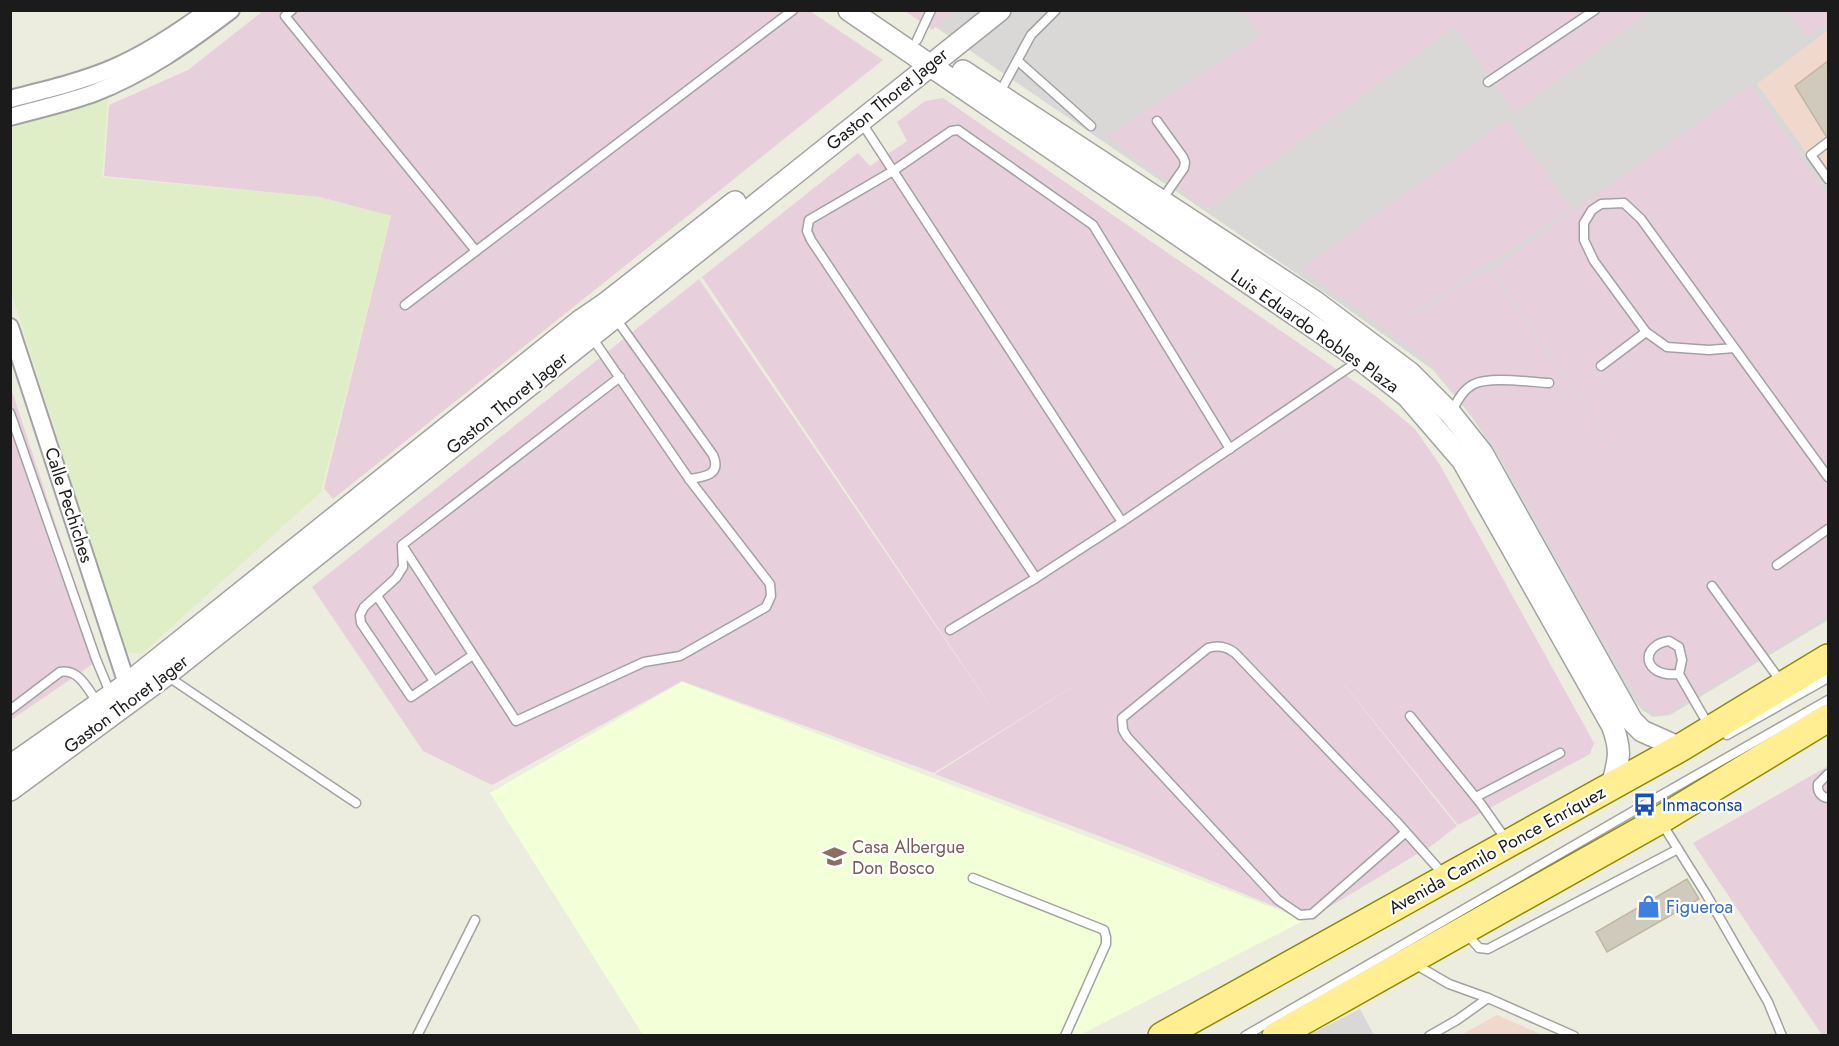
<svg xmlns="http://www.w3.org/2000/svg" width="1839" height="1046" viewBox="0 0 1839 1046" font-family="Jost,sans-serif">
<style>
.residential{fill:#d9d8d7}
.commercial{fill:#f0d8cc}
.industrial{fill:#e7d0dc}
.education{fill:#f3ffd6}
.farmland{fill:#e0eec8}
.building{fill:#d0cabc;stroke:#bfb7a1;stroke-width:1.5}
.lines{fill:none;stroke-linecap:round;stroke-linejoin:round}
.service-casing{stroke:#a2a2a2;stroke-width:11}
.minor-casing{stroke:#a2a2a2;stroke-width:20}
.tertiary-casing{stroke:#a2a2a2;stroke-width:24}
.primary-casing{stroke:#918b00;stroke-width:30}
.service{stroke:#fff;stroke-width:8}
.minor{stroke:#fff;stroke-width:16}
.tertiary{stroke:#fff;stroke-width:21}
.primary{stroke:#ffef92;stroke-width:27}
.labels{text-anchor:middle;stroke-width:4.5;stroke-linejoin:round;paint-order:stroke}
.street-label{font-size:18px;fill:#1b1b1b;stroke:#fff}
.transit-label{font-size:18px;fill:#164399;stroke:#fff;text-anchor:start}
.education-label{font-size:18px;fill:#785e54;stroke:#fff;text-anchor:start}
.shop-label{font-size:18px;fill:#366cbe;stroke:#fff;text-anchor:start}
</style>
<rect width="100%" height="100%" fill="#ededdf"/>
<g class="residential">
<polygon points="912,11 1828,11 1828,620 1670,715 1653,717 1642,710 1634,700 1498,456 1471,416 1433,370 1338,302"/>
<polygon points="1360,1009 1374,1035 1309,1035"/>
</g>
<g class="commercial">
<polygon points="1828,30 1828,183 1757,84"/>
<polygon points="1497,1015 1543,1035 1461,1035"/>
</g>
<g class="industrial">
<polygon points="263,11 810,11 883,60 333,499 324,488 391,216 319,197 104,176 109,105 188,70"/>
<polygon points="905,11 956,11 932,30"/>
<polygon points="1243,11 1650,11 1514,113 1455,27 1208,209 1106,137 1260,36"/>
<polygon points="1787,11 1828,11 1828,21 1807,37"/>
<polygon points="1751,85 1828,197 1828,615 1759,659 1665,714 1656,714 1642,706 1588,615 1499,454 1473,416 1429,362 1388,330 1489,268 1732,620 1492,269"/>
<polygon points="943,98 1377,397 1415,429 1440,465 1594,743 1590,754 1458,825 1326,662 1457,826 1434,844 1316,915 1301,917 1128,847 935,774 1091,675 934,773 682,681 492,785 423,751 312,587 699,279 1004,726 702,277 858,153 870,166 907,141 897,122 925,101"/>
<polygon points="1507,120 1572,209 1387,330 1301,269"/>
<polygon points="10,385 100,659 11,720 10,720"/>
<polygon points="1828,766 1828,1035 1822,1035 1693,843"/>
</g>
<polygon class="education" points="682,682 1305,920 1080,1035 643,1035 490,793"/>
<polygon class="farmland" points="108,98 102,177 319,197 391,216 321,492 142,654 125,652 11,292 10,128"/>
<g class="building">
<polygon points="1828,61 1828,136 1826,136 1795,86"/>
<polygon points="1687,879 1699,899 1607,952 1596,932"/>
</g>
<g class="lines">
<defs>
<g id="service">
<polyline points="292,10 285,16 476,251"/>
<polyline points="917,40 931,10"/>
<polyline points="1018,61 1091,126"/>
<polyline points="1488,82 1595,10"/>
<polyline points="999,94 1031,35 1056,10"/>
<polyline points="860,120 1122,522"/>
<polyline points="1157,121 1183,157 1185,162 1184,168 1161,201"/>
<polyline points="1828,142 1811,155 1828,179"/>
<polyline points="405,305 793,10"/>
<path d="M614,316L713,455C722,475 704,477 689,479"/>
<polyline points="591,336 689,479 770,584 771,596 766,607 680,656 644,662 516,721 402,545 620,377"/>
<polyline points="1734,348 1709,350 1667,347 1646,332 1594,261 1584,240 1584,223 1592,210 1601,204 1624,203 1641,219 1828,477"/>
<polyline points="1601,366 1646,332"/>
<polyline points="10,413 96,659 111,695"/>
<path d="M1451,413C1457,402 1462,390 1474,384C1489,376 1530,382 1549,383"/>
<polyline points="402,546 403,567 396,578 364,607 360,615 361,623 411,697 473,655"/>
<polyline points="1777,565 1828,529"/>
<polyline points="1036,578 811,240 807,231 809,220 893,171 951,131 958,130 1093,225 1230,449"/>
<polyline points="1712,586 1782,683"/>
<polyline points="377,596 434,681"/>
<polyline points="950,630 1036,578 1122,522 1360,360"/>
<path d="M1679,674C1642,678 1639,645 1669,641L1679,647L1682,660L1679,674L1709,726"/>
<polyline points="167,676 356,803"/>
<path d="M10,710L60,672C79,668 88,690 98,703"/>
<polyline points="1410,716 1481,804 1507,841"/>
<polyline points="1727,735 1828,678"/>
<path d="M1828,774L1818,784C1817,792 1821,797 1828,798"/>
<polyline points="1476,797 1560,753"/>
<polyline points="1661,822 1706,894 1768,1002 1782,1036"/>
<path d="M1406,832L1312,914L1300,915L1278,900L1127,737L1123,730L1122,718L1208,648C1218,645 1226,646 1235,653L1396,821L1444,875"/>
<polyline points="973,878 1104,930 1106,937 1106,944 1065,1036"/>
<polyline points="1465,932 1479,948 1488,949 1678,849"/>
<polyline points="1413,963 1449,984 1488,998 1574,1036"/>
<polyline points="417,1036 475,920"/>
<polyline points="1245,1036 1644,805 1828,700"/>
<polyline points="1429,1036 1457,1020 1488,998"/>
</g>
<g id="minor">
<path d="M10,99C45,90 80,82 113,68C148,53 179,32 209,10"/>
<path d="M10,117C38,109 67,103 94,93C144,74 189,42 231,10"/>
<polyline points="10,327 127,684"/>
</g>
<g id="tertiary">
<path d="M849,10L1360,359L1407,396L1463,461L1612,725C1622,751 1619,759 1612,786"/>
<polyline points="963,71 1314,301 1410,373 1451,414 1482,453 1632,721 1642,731 1680,748"/>
<polyline points="10,766 127,684 580,321 605,304 735,202"/>
<polyline points="10,790 166,675 1000,10"/>
</g>
<g id="primary">
<polyline points="1162,1036 1680,748 1828,658"/>
<polyline points="1276,1036 1660,820 1828,718"/>
</g>
</defs>
<use href="#service" class="service-casing"/>
<use href="#minor" class="minor-casing"/>
<use href="#tertiary" class="tertiary-casing"/>
<use href="#primary" class="primary-casing"/>
<use href="#service" class="service"/>
<use href="#minor" class="minor"/>
<use href="#tertiary" class="tertiary"/>
<use href="#primary" class="primary"/>
</g>
<defs>
<symbol id="bus-bare" viewBox="-9 -9 18 18"><path d="M-5-6H5V4H4V6H2V4H-2V6H-4V4H-5ZM-3.5-4V0h7V-4ZM-3.5 1.2v1.5H-2V1.2ZM2 1.2v1.5H3.5V1.2Z" fill="#1a4fb4" stroke="#fff" stroke-width="2.5" paint-order="stroke"/></symbol>
<symbol id="school-bare" viewBox="-9 -9 18 18"><path d="M0-5L7-2L0 1L-7-2ZM-4 1L0 2.5L4 1V4Q0 6-4 4Z" fill="#8d6e63" stroke="#fff" stroke-width="2.5" paint-order="stroke"/></symbol>
<symbol id="shop-bare" viewBox="-9 -9 18 18"><path d="M-5-2.5h2.3a2.7 3.5 0 0 1 5.4 0H5L5.5 6h-11ZM-1.5-2.5h3a1.5 2.3 0 0 0-3 0Z" fill="#3f7fe0" stroke="#fff" stroke-width="2.5" paint-order="stroke"/></symbol>
</defs>
<g fill-rule="evenodd">
<use href="#bus-bare" x="1628" y="788" width="33" height="33"/>
<use href="#school-bare" x="818" y="840" width="33" height="33"/>
<use href="#shop-bare" x="1632" y="890" width="33" height="33"/>
</g>
<g class="labels">
<g class="street-label">
<text transform="translate(887 99) rotate(-39)" y="6">Gaston Thoret Jager</text>
<text transform="translate(1315 331) rotate(35)" y="6">Luis Eduardo Robles Plaza</text>
<text transform="translate(507 403) rotate(-39)" y="6">Gaston Thoret Jager</text>
<text transform="translate(69 505) rotate(72)" y="6">Calle Pechiches</text>
<text transform="translate(126 704) rotate(-37)" y="6">Gaston Thoret Jager</text>
<text transform="translate(1497 850) rotate(-29)" y="6">Avenida Camilo Ponce Enríquez</text>
</g>
<g class="transit-label">
<text x="1662" y="811">Inmaconsa</text>
</g>
<g class="education-label">
<text x="852" y="853">Casa Albergue<tspan x="852" dy="21">Don Bosco</tspan></text>
</g>
<g class="shop-label">
<text x="1666" y="913">Figueroa</text>
</g>
</g>
<rect width="1839" height="1046" fill="none" stroke="#1b1b1b" stroke-width="24"/>
</svg>
